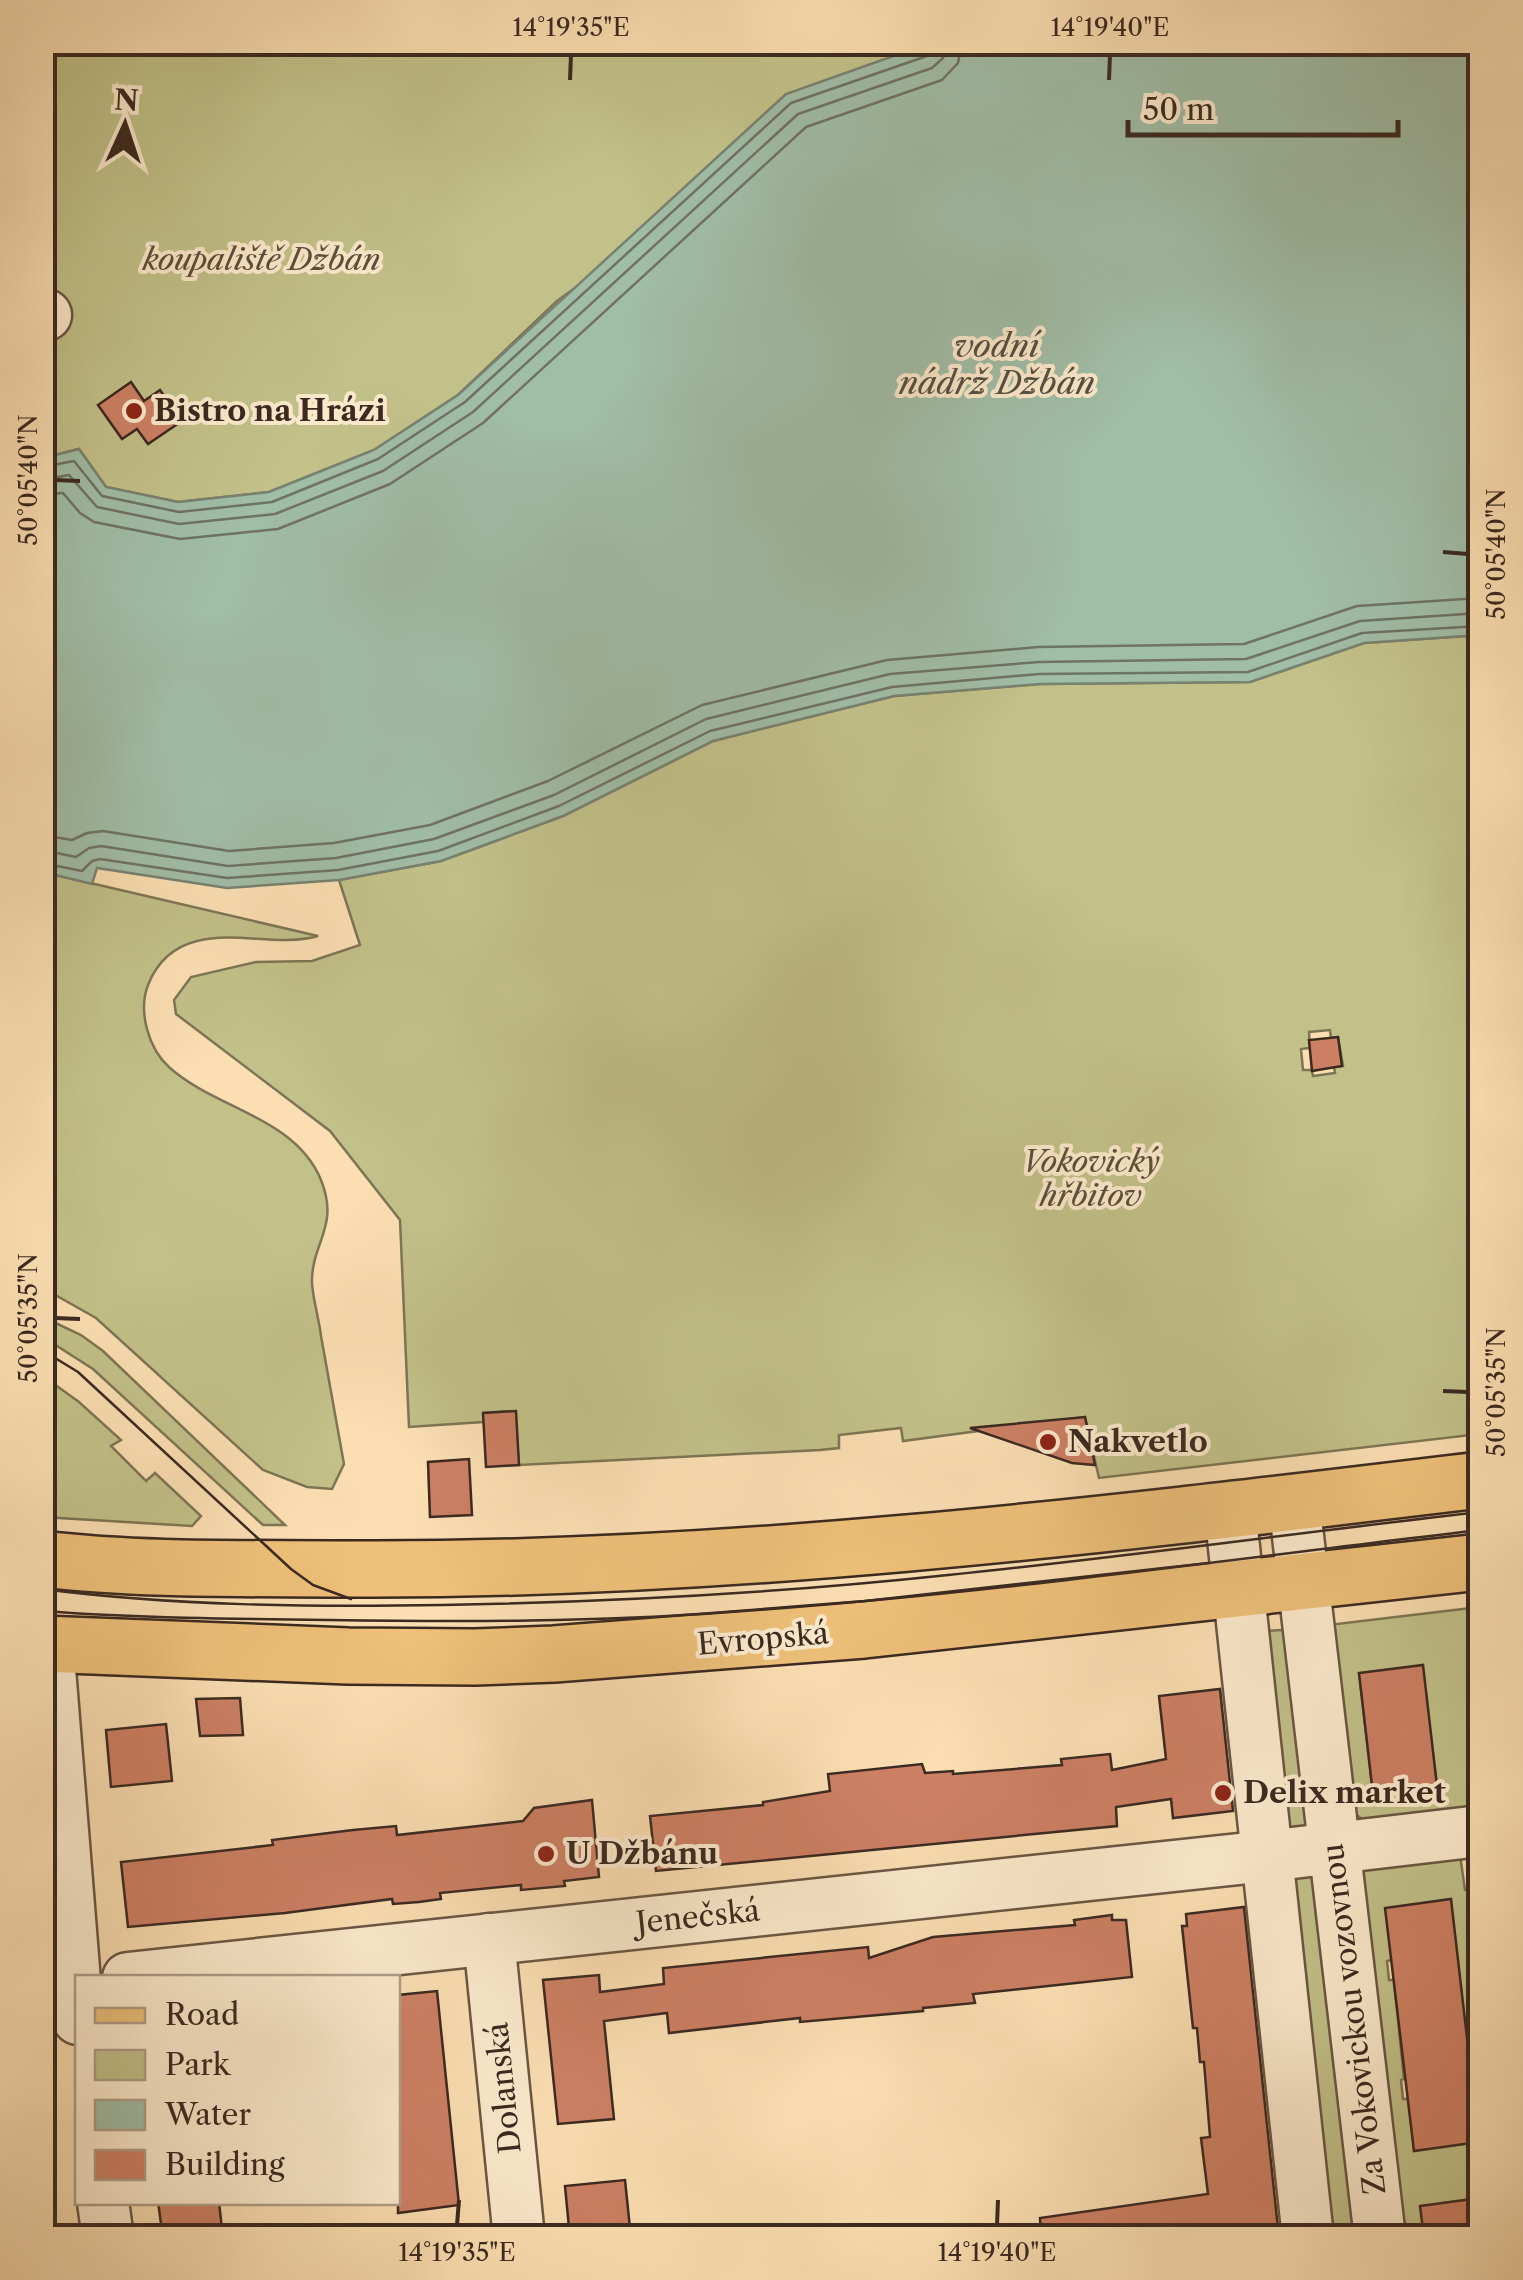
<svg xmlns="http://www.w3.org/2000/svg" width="1523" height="2280" viewBox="0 0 1523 2280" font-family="'Libre Caslon Text',serif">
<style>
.green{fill:#c2c189;stroke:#7e7554;stroke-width:2.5;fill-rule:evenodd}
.water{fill:#a0bda6;stroke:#788270;stroke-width:2.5}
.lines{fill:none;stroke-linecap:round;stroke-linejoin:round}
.shore{stroke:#6e7363;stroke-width:2.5}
.building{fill:#cd8064;stroke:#3b2920;stroke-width:2.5}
.minor-casing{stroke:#6b5644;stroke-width:55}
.major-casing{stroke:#3b2920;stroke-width:60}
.minor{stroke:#fceacd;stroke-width:50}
.major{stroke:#eec079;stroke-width:55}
.tram{stroke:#3b2920;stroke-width:2.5}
.ticks{fill:none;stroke:#3b2920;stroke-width:4}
.poi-dot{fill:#8f2418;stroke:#fceacd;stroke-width:4}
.labels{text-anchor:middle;stroke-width:8;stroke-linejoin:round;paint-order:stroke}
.park-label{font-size:30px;font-style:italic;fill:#5d4f3a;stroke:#fceacd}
.poi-label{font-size:30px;font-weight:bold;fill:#3b2920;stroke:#fceacd;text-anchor:start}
.street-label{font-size:30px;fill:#3b2920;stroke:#fceacd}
.water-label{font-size:32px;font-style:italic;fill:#544e42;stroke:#fceacd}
.neatline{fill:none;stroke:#3b2920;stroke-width:4}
.ticks-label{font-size:25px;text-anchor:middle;fill:#3b2920}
</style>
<rect width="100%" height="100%" fill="#fbdfb2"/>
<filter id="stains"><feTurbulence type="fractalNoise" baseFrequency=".002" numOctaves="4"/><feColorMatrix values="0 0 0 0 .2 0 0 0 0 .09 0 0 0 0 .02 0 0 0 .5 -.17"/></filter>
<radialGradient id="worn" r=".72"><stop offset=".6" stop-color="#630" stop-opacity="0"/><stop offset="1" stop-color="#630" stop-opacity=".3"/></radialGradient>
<g class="green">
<polygon points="42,43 941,43 899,54 557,301 458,395 374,450 269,492 178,502 106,487 79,449 43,458 42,366 48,329 42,300"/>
<path d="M1480,635V1434L1099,1478L1085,1417L903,1441L901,1428L839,1435V1448L820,1450L519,1465L515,1411L484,1413L483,1422L409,1427L400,1220L330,1131L176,1014L174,1000L191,977L256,962L312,961L360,945L339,880L441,861L563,816L713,741L894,696L1040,684L1250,682L1364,643ZM1330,1030L1331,1038L1338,1037L1343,1066L1334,1067L1335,1073L1313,1076L1312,1070H1303L1301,1049L1310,1048L1309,1032Z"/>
<path d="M43,872L318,936C278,947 237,931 197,941C173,947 157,962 148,985C138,1011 148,1049 170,1068C216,1109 295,1117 321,1180C340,1227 311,1243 312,1283C313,1300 319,1319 321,1336C329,1379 336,1421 344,1464L332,1489L307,1487L263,1470L96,1318L43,1288Z"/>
<polygon points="43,1317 81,1335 103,1351 285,1525 263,1525 93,1369 43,1337"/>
<polygon points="43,1376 79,1402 121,1440 111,1446 146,1481 155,1473 201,1516 192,1526 43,1517"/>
<path d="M1480,1607V1808L1362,1819L1354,1813L1328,1625ZM1422,1666L1437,1786L1373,1794L1359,1673Z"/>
<polygon points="1298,1629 1315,1829 1279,1832 1264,1631"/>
<path d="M1460,1855L1465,1890L1471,1891L1480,1973V2198L1421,2206L1424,2237H1397L1362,1873L1368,1868ZM1392,1960L1479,2141L1478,2142L1414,2150L1408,2099H1403L1401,2080L1404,2079L1394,1980H1389L1387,1961Z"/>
<polygon points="1316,1866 1357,2237 1325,2237 1284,1871"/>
</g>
<polygon class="water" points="941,43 1480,43 1480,635 1364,643 1250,682 1040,684 894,696 713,741 563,816 441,861 339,880 227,888 97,868 92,884 43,872 43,458 79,449 106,487 178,502 269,492 374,450 458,395 786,94 899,54"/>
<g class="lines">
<g class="shore">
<polyline points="42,467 74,461 102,496 179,512 272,502 378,459 465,402 791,103 927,56 934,51 935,42"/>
<polyline points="42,480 69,475 97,507 179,524 275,514 383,471 473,412 798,114 932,68 943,58 947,42"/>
<polyline points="42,495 63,493 80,513 94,522 180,539 278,529 390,484 483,423 806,127 942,80 958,63 962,42"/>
<polyline points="42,835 72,840 87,833 103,831 229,851 334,843 430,825 548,781 702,705 887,660 1038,647 1244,644 1357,606 1480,598"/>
<polyline points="42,850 76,857 89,848 101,846 228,866 336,858 434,839 554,795 706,719 890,674 1039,662 1246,659 1360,621 1480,613"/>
<polyline points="42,863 82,871 92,861 100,859 227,878 338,870 438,851 559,806 710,731 892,687 1039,674 1248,672 1362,633 1480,626"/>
</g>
</g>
<g class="building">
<polygon points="131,382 144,401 160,390 182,421 148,444 137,429 122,439 98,405"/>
<polygon points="1338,1037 1342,1066 1312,1071 1309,1040"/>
<polygon points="516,1411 519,1465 486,1467 483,1413"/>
<polygon points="1085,1417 1095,1465 1072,1463 970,1428"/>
<polygon points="469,1459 472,1515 430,1517 428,1462"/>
<polygon points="1423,1665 1437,1786 1373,1794 1359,1673"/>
<polygon points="1220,1689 1233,1811 1173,1818 1171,1799 1116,1807 1117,1826 656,1871 650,1816 763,1805 763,1802 830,1791 828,1774 922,1764 925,1773 953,1771 953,1774 1062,1765 1061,1759 1110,1754 1112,1770 1166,1759 1159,1696"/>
<polygon points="240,1698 243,1735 200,1736 196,1699"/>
<polygon points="166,1724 172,1781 111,1787 106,1730"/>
<polygon points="592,1800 599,1877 564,1881 565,1886 521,1890 521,1885 440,1893 441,1899 419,1902 393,1904 392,1899 285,1913 128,1927 121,1862 273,1845 272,1840 353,1830 396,1826 397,1835 523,1821 534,1808"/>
<polygon points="1451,1899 1479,2142 1414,2151 1385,1908"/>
<polygon points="1244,1907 1279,2238 1041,2238 1040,2218 1208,2194 1201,2138 1210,2137 1204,2062 1200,2062 1197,2028 1193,2028 1182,1926 1187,1926 1186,1914"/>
<polygon points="1112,1915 1112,1920 1126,1920 1132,1977 973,1994 975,2003 923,2008 923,2011 800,2022 800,2018 669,2033 667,2013 604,2021 614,2119 558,2124 543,1980 599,1975 600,1992 664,1984 663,1968 868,1947 869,1958 933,1937 1075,1925 1074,1920"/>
<polygon points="437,1991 459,2205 398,2213 398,1995"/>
<polygon points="625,2180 631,2238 570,2238 565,2186"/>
<polygon points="1480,2198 1480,2238 1424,2238 1420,2206"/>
<polygon points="158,2202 219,2202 223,2238 163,2238"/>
</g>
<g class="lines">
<defs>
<g id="minor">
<polyline points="42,316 46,315"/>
<polyline points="1294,1502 1380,2238"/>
<polyline points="1230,1510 1308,2238"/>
<polyline points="48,1644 78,2019"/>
<polyline points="489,1939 519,2238"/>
<polyline points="128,1978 1267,1856 1480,1831"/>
<polyline points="103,2202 108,2238"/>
</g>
<g id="major">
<path d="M42,1559C145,1571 249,1568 352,1569C731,1571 1105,1525 1480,1480"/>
<polyline points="42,1644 348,1656 475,1657 554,1654 864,1630 1480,1562"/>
</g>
</defs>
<use href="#minor" class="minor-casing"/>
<use href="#major" class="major-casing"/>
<use href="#minor" class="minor"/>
<use href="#major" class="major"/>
<g class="tram">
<polyline points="42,1350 78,1372 291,1569 313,1585 351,1599"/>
<path d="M42,1589C175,1606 309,1607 442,1605C611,1602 780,1593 948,1575C1126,1557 1303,1532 1480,1512"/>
<path d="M42,1611C138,1618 234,1619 329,1620C463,1622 597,1622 730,1612C981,1595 1231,1559 1480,1530"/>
</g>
</g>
<path class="ticks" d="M570,80L571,55M1109,80L1110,55M55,480L80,481M1443,552L1468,554M55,1318L80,1319M1443,1391L1468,1392M457,2225L459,2200M997,2225L998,2200"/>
<g class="poi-dot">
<circle cx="134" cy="411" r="10"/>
<circle cx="1048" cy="1442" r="10"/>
<circle cx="1223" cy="1793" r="10"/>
<circle cx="546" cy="1854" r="10"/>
</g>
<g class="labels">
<g class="park-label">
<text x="262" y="270">koupaliště Džbán</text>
<text x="1091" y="1172">Vokovický<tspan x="1091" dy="34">hřbitov</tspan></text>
</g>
<g class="poi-label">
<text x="154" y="421">Bistro na Hrázi</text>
<text x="1068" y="1452">Nakvetlo</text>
<text x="1243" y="1803">Delix market</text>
<text x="566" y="1864">U Džbánu</text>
</g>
<g class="street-label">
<text transform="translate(763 1639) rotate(-5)" y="10">Evropská</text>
<text transform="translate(698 1917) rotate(-6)" y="10">Jenečská</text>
<text transform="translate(1354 2019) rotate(-97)" y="10">Za Vokovickou vozovnou</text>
<text transform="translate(504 2088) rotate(-96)" y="10">Dolanská</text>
</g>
<g class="water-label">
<text x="997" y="357">vodní<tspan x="997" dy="37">nádrž Džbán</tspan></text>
</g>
</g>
<rect width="1523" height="2280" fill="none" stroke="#fbdfb2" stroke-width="110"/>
<rect x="75" y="1975" width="325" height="230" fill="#fceacd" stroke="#af9d88" stroke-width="2.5"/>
<rect x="95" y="2008" width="50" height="15" fill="#eec079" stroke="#af9d88" stroke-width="2.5"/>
<text x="165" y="2025" font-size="30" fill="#3b2920">Road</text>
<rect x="95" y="2050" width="50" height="30" fill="#c2c189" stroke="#af9d88" stroke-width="2.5"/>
<text x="165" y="2075" font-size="30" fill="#3b2920">Park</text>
<rect x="95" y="2100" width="50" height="30" fill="#a0bda6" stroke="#af9d88" stroke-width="2.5"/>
<text x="165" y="2125" font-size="30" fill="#3b2920">Water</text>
<rect x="95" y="2150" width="50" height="30" fill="#cd8064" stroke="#af9d88" stroke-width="2.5"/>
<text x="165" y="2175" font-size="30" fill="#3b2920">Building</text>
<g transform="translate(125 125) rotate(3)" stroke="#fceacd" stroke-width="8" paint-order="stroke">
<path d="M0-8L18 38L0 25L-18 38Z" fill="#3b2920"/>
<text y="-15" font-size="28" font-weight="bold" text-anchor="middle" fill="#3b2920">N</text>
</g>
<path d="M1128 120v15h270v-15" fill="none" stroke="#3b2920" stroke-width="5"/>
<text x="1143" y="120" font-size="30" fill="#3b2920" stroke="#fceacd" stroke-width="8" paint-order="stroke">50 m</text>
<rect x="55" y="55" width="1413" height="2170" class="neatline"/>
<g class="ticks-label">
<text x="571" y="36">14°19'35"E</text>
<text x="1110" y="36">14°19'40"E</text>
<text transform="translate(28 480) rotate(-90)" y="9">50°05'40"N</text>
<text transform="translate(1496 554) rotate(-90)" y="9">50°05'40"N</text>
<text transform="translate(28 1318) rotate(-90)" y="9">50°05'35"N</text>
<text transform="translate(1496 1392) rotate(-90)" y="9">50°05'35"N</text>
<text x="457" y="2261">14°19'35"E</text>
<text x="997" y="2261">14°19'40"E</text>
</g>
<rect width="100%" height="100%" filter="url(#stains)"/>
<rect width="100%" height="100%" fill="url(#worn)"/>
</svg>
